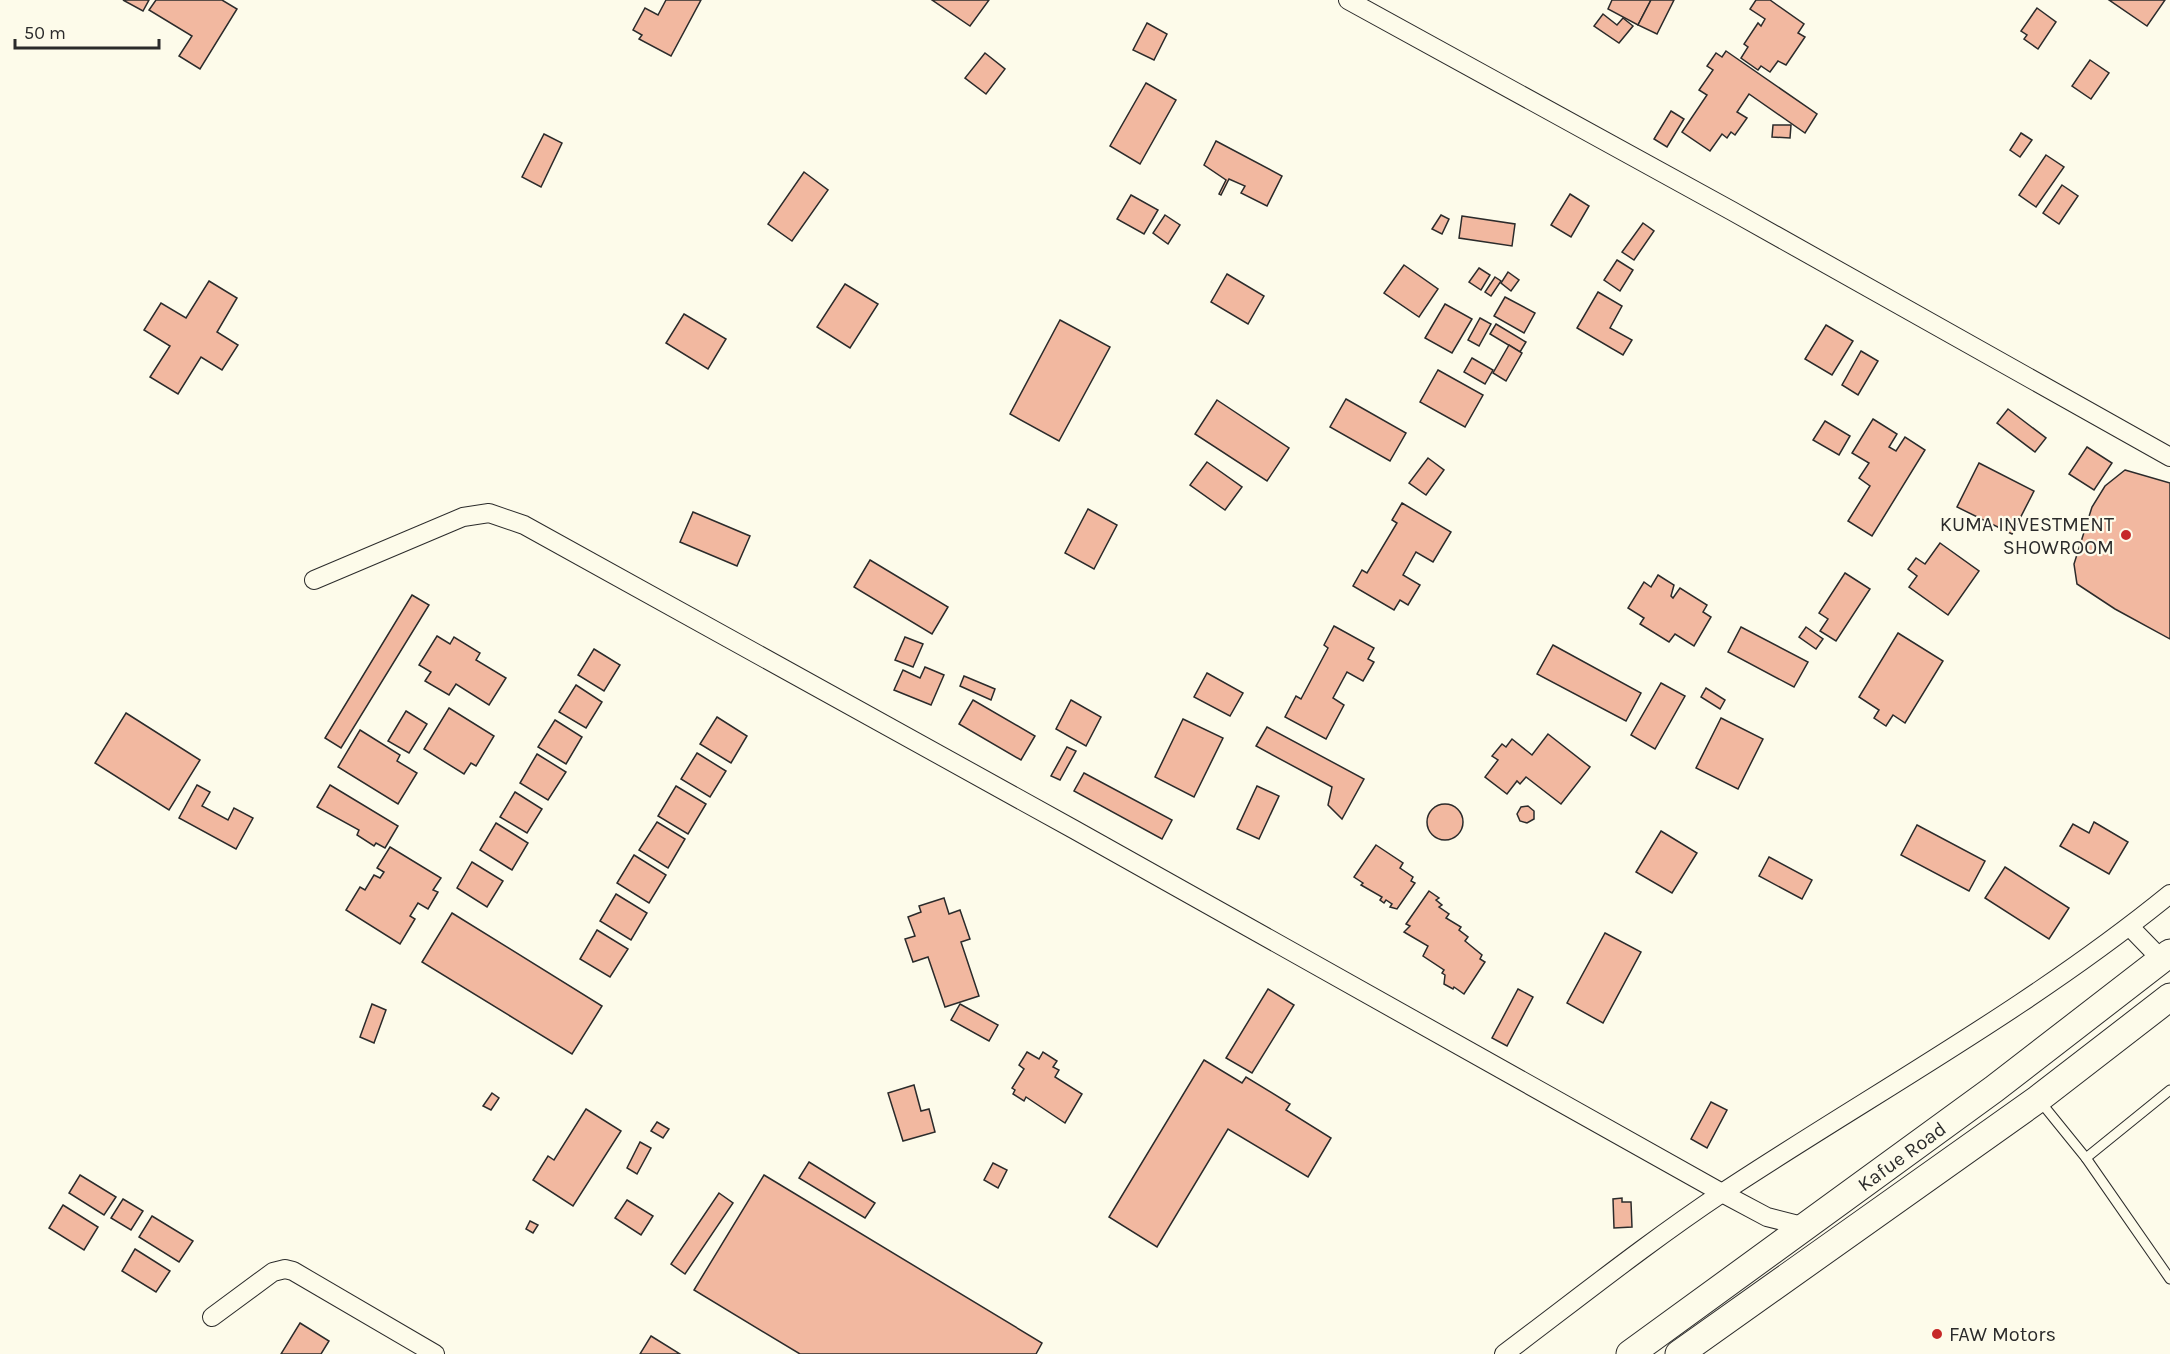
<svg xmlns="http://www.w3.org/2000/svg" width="2170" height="1354" viewBox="0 0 2170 1354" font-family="Karla,sans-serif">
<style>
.building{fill:#f2b8a0;stroke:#2b2b2b;stroke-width:1.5}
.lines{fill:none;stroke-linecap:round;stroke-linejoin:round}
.lane-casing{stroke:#2b2b2b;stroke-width:11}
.street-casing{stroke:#2b2b2b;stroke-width:20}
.primary-casing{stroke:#2b2b2b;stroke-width:29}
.lane{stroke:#fdfbea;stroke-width:9}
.street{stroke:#fdfbea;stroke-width:18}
.primary{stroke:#fdfbea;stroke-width:27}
.poi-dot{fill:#c62828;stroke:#fdfbea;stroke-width:2}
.labels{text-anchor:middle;stroke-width:4.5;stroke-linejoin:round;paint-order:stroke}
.poi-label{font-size:20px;fill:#2b2b2b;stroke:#fdfbea;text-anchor:end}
.street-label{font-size:20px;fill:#2b2b2b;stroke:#fdfbea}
</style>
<rect width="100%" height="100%" fill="#fdfbea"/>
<g class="building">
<polygon points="123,0 149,0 143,11"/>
<polygon points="156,0 222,0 237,9 200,69 179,56 192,36 149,10"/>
<polygon points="666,0 701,0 671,56 639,39 642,35 633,30 645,8 658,15"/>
<polygon points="932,0 989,0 970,26"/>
<polygon points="1612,0 1651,0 1638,25 1608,9"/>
<polygon points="1651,0 1674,0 1657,34 1638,25"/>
<polygon points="1756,0 1770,0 1804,24 1798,33 1805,37 1786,65 1778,61 1770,72 1761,66 1758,70 1741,58 1748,47 1744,44 1758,23 1761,26 1765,19 1750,9"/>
<polygon points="2109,0 2165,0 2147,26"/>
<polygon points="2037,8 2056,22 2038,49 2024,39 2027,35 2021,31"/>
<polygon points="1603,14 1617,25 1623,18 1633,26 1619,43 1594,26"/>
<polygon points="1147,23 1167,34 1154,60 1133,50"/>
<polygon points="1726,51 1817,114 1805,133 1749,94 1737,112 1747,118 1735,135 1731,132 1727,138 1722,134 1710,151 1682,132 1707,95 1699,90 1713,70 1707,66 1716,53 1722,57"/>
<polygon points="985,53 1005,69 986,94 965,78"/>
<polygon points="2090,60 2109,73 2091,99 2072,86"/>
<polygon points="1146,83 1176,100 1140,164 1110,146"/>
<polygon points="1671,111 1684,119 1667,147 1654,139"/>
<polygon points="1773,125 1791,125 1790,138 1772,137"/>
<polygon points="2021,133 2032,140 2020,157 2010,150"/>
<polygon points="544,134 562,143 541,187 522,177"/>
<polygon points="1216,141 1282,176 1267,206 1241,193 1245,186 1229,179 1221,195 1219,194 1226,180 1204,165"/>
<polygon points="2046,155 2064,167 2036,207 2019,195"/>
<polygon points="804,172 828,190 792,241 768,224"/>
<polygon points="2062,185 2078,196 2059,224 2043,213"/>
<polygon points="1570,194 1589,206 1571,237 1551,225"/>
<polygon points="1131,195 1158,210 1144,234 1117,219"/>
<polygon points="1165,215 1180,225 1168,244 1153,233"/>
<polygon points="1441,215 1449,219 1442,234 1432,229"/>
<polygon points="1462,216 1515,224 1512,246 1459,238"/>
<polygon points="1643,223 1654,231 1634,260 1622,252"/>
<polygon points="1617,260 1633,270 1620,291 1604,280"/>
<polygon points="1404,265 1438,289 1419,317 1384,293"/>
<polygon points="1479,268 1490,275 1481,290 1469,282"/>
<polygon points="1508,272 1519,280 1511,291 1501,283"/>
<polygon points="1227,274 1264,296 1248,324 1211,302"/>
<polygon points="1495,277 1501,281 1491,296 1485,292"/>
<polygon points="209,281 237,298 217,332 238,345 222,370 201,357 178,394 150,377 170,346 144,330 161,303 186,318"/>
<polygon points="845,284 878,304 850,348 817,327"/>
<polygon points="1598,292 1622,306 1610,328 1632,340 1623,355 1577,328"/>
<polygon points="1505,297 1535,313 1524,333 1494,316"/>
<polygon points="1445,304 1472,319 1452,353 1425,338"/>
<polygon points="684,314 726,339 708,369 666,343"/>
<polygon points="1480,318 1491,324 1479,346 1468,340"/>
<polygon points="1060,320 1110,347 1059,441 1010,414"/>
<polygon points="1496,324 1526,342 1520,352 1490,334"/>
<polygon points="1826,325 1853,341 1832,375 1805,359"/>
<polygon points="1509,345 1522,353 1506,381 1493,373"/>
<polygon points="1861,351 1878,361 1858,395 1842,385"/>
<polygon points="1472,358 1493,370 1485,384 1464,372"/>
<polygon points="1438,370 1483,395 1465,427 1420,402"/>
<polygon points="1346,399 1406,433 1390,461 1330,427"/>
<polygon points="1217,400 1289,448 1267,481 1195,434"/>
<polygon points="2008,409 2046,438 2035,452 1997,423"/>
<polygon points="1873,419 1897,434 1889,447 1896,451 1905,437 1925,450 1872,536 1848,521 1870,486 1859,478 1869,463 1852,453"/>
<polygon points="1825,421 1850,436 1839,455 1813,440"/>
<polygon points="2087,447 2112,463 2094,490 2069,474"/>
<polygon points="1428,458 1444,470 1426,495 1409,483"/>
<polygon points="1207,462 1242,487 1225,510 1190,485"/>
<polygon points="1979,463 2034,491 2012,534 1957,507"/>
<polygon points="2125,470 2170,483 2170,639 2115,609 2077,584 2074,564 2092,507 2105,486"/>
<polygon points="1402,503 1451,532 1433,562 1416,552 1403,575 1420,585 1408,605 1400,600 1394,610 1353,586 1362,570 1367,573 1397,523 1392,520"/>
<polygon points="1088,509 1117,525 1094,569 1065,553"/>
<polygon points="693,512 750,536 737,566 680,542"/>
<polygon points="1940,543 1979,571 1948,615 1909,587 1917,576 1908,569 1916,558 1925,564"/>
<polygon points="870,560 948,607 932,634 854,587"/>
<polygon points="1845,573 1870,589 1836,641 1820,631 1828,619 1819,613"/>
<polygon points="1658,575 1674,585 1671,596 1673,598 1680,588 1707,605 1703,612 1711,617 1694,646 1675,634 1669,642 1640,624 1644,618 1628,608 1644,582 1651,587"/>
<polygon points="412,595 429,605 341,748 325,738"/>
<polygon points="1334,626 1374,648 1368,659 1374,662 1363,681 1347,672 1333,698 1344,705 1326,739 1285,717 1296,696 1301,699 1328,648 1324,645"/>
<polygon points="1741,627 1808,662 1794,687 1728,652"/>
<polygon points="1806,627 1823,639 1816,649 1799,637"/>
<polygon points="1898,633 1943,661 1905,723 1893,715 1886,726 1874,718 1879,710 1859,697"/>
<polygon points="437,636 450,644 454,637 480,653 476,660 506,678 489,705 456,684 449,695 425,681 431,672 419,665"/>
<polygon points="905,637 923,644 913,667 895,660"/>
<polygon points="1553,645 1641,693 1626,721 1537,674"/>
<polygon points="594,649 620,665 604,691 578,675"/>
<polygon points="925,667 944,675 931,705 894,690 903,670 920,678"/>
<polygon points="1207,673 1243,693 1230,716 1194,697"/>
<polygon points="964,676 995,689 991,700 960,686"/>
<polygon points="1661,683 1685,696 1655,749 1631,735"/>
<polygon points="576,685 602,702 586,728 559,712"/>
<polygon points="1706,688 1725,700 1720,709 1701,697"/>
<polygon points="973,700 1035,736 1021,760 959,724"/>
<polygon points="1071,700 1101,717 1086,746 1056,729"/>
<polygon points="449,708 494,736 476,766 471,763 464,774 424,749"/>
<polygon points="406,711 427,724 409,753 388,741"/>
<polygon points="126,713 200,760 169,810 95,763"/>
<polygon points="717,717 747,736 731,763 700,744"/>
<polygon points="1721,718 1763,739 1738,789 1696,768"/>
<polygon points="1183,719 1223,738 1194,797 1155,777"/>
<polygon points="555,720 582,737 566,764 538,747"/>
<polygon points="1267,727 1364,779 1342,819 1328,805 1332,787 1256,746"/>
<polygon points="360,730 400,755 397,761 417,773 398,804 338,767"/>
<polygon points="1548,734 1590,767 1561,804 1526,777 1520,784 1517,781 1507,794 1485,777 1498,760 1492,756 1502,744 1506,747 1512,739 1532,755"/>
<polygon points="1067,747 1076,751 1060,780 1051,776"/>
<polygon points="697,753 726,771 710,797 681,779"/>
<polygon points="537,754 566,772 548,800 520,783"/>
<polygon points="1084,773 1172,820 1162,839 1074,791"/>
<polygon points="197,785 210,792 202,806 228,820 234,808 253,818 236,849 179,818"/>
<polygon points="330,785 398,826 385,848 376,843 374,846 357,835 359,830 317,807"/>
<polygon points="676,786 706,804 688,834 658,816"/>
<polygon points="1257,786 1279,796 1259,839 1237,829"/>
<polygon points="515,792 542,809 527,833 500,817"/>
<circle cx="1445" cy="822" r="18"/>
<polygon points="1528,806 1534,811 1534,819 1527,823 1520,821 1517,814 1521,807"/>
<polygon points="657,822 685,839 668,868 639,850"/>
<polygon points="2094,822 2128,842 2109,874 2060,846 2073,824 2089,833"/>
<polygon points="496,823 528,843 512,870 480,850"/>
<polygon points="1917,825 1985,861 1969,891 1901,855"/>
<polygon points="1661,831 1697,853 1672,893 1636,872"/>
<polygon points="1376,845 1403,863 1400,868 1413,877 1411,881 1415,883 1397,909 1390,907 1392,904 1386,900 1384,903 1380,900 1382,897 1361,885 1363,883 1354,877"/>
<polygon points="390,847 441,878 433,890 438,892 428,909 418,903 410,916 415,919 400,944 346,910 360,887 365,890 374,875 380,878 384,872 377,868"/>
<polygon points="634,855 666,875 649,903 617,883"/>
<polygon points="1769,857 1812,880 1802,899 1759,876"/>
<polygon points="472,862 503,881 487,907 457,888"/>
<polygon points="2005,867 2069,908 2049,939 1985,898"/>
<polygon points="1429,891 1439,898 1436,900 1442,905 1439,907 1449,914 1446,918 1461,927 1459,930 1468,937 1465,941 1482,955 1480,959 1485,962 1464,994 1454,987 1453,989 1444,984 1445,975 1442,973 1444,970 1423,956 1428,946 1404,932 1410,926 1406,924"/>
<polygon points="616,894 647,913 631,940 600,921"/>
<polygon points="944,898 949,914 960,910 970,939 961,942 979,996 945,1007 928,957 913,962 905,939 915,936 908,917 921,912 919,906"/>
<polygon points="452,913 602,1006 572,1054 422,962"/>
<polygon points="597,930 628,949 610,977 580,959"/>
<polygon points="1605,933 1641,952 1603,1023 1567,1003"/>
<polygon points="1268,989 1294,1005 1252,1073 1226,1058"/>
<polygon points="1518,989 1533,997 1507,1046 1492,1038"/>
<polygon points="372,1004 386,1010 374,1043 360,1037"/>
<polygon points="960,1004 998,1025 989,1041 951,1020"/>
<polygon points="1027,1052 1039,1059 1043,1052 1057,1061 1053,1067 1059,1070 1055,1077 1082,1094 1065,1123 1026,1097 1024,1101 1013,1094 1015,1090 1012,1088 1024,1069 1019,1065"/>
<polygon points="1204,1060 1242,1083 1246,1077 1290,1104 1286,1110 1331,1138 1308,1177 1228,1129 1157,1247 1109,1217"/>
<polygon points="914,1085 921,1111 929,1109 935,1132 903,1141 888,1093"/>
<polygon points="492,1093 499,1098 491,1110 483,1106"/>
<polygon points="1711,1102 1727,1110 1707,1148 1691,1139"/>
<polygon points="586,1109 621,1131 573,1206 533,1180 548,1156 554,1160"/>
<polygon points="657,1122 669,1129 663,1138 651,1131"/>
<polygon points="640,1142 651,1148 637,1174 627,1168"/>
<polygon points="809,1162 875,1203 865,1218 799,1178"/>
<polygon points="993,1163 1007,1170 998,1188 984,1180"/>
<polygon points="80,1175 116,1197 104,1215 69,1193"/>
<polygon points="764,1175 1042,1343 1036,1354 800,1354 694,1290"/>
<polygon points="719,1193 733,1203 685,1274 671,1264"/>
<polygon points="1622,1198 1622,1202 1631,1202 1632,1227 1614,1228 1613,1199"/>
<polygon points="123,1199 143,1211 131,1230 111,1218"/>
<polygon points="627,1200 653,1216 641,1235 615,1218"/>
<polygon points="63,1205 98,1227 84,1250 49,1228"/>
<polygon points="152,1216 193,1241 179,1262 139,1237"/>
<polygon points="530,1221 538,1225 533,1233 526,1229"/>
<polygon points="135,1249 170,1271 156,1292 122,1271"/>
<polygon points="300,1323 329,1341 321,1354 281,1354"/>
<polygon points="651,1336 680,1354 640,1354"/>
</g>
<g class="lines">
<defs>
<g id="lane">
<polyline points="2039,1100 2086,1158 2170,1279"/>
<polyline points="2086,1158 2170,1090"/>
</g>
<g id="street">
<polyline points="1348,0 1732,211 2170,457"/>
<polyline points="314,580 463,517 489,513 524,525 1075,830 1722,1193 1767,1217 1806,1227"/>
<polyline points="2130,927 2162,960"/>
<polyline points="212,1317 273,1272 285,1269 293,1271 435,1354"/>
<path d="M1504,1354C1576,1300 1647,1243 1722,1193C1872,1094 2030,1008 2170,894"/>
</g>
<g id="primary">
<path id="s1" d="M1630,1354L1994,1089L2170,953"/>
<polyline points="1679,1354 2038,1099 2170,997"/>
</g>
</defs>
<use href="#lane" class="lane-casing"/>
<use href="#street" class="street-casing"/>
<use href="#primary" class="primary-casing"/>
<use href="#lane" class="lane"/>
<use href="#street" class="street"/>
<use href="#primary" class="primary"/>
</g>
<g class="poi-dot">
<circle cx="2126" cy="535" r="6"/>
<circle cx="1937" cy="1334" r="6"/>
</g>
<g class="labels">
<g class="poi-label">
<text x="2114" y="531">KUMA INVESTMENT<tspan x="2114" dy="23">SHOWROOM</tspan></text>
<text x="1949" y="1341" text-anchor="start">FAW Motors</text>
</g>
<g class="street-label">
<text dy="7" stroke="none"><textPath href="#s1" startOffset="336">Kafue Road</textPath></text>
</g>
</g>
<path d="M15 39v9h144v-9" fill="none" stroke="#2b2b2b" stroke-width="3"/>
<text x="24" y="39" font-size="18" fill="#2b2b2b" stroke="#fdfbea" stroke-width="4.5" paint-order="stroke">50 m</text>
</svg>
